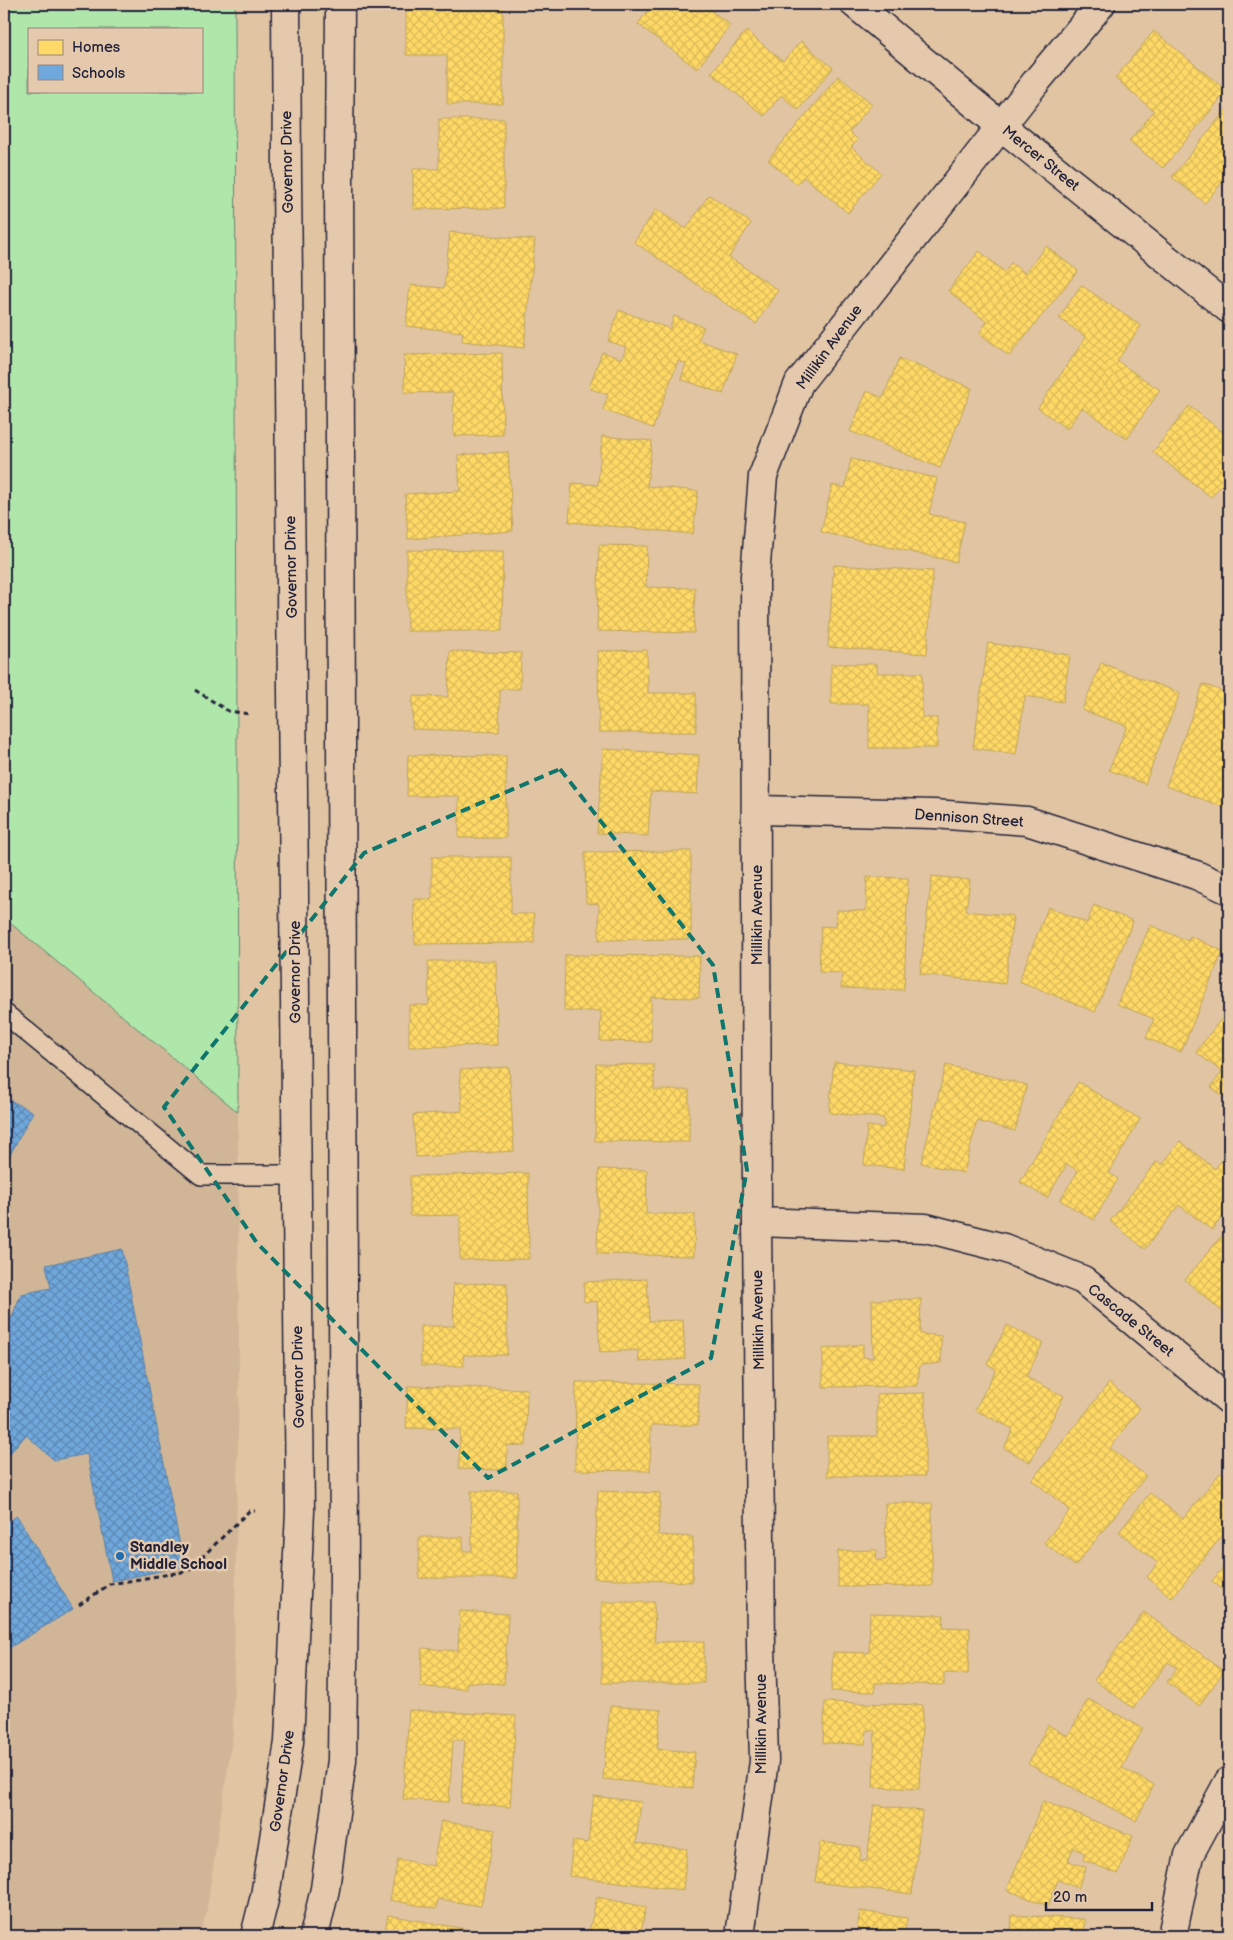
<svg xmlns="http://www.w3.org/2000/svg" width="1233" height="1940" viewBox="0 0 1233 1940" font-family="'Balsamiq Sans',sans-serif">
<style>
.built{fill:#d0b696}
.park{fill:#afe6aa;stroke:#688472;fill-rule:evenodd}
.homes{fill:url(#homes-cross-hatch);stroke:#bda259}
.schools{fill:url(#schools-cross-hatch);stroke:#5880ac}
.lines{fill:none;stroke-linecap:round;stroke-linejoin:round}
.service-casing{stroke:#22223b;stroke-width:22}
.minor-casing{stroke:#22223b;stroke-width:31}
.tertiary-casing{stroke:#22223b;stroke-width:31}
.secondary-casing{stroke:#22223b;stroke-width:31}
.path{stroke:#22223b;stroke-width:3;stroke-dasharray:5 4;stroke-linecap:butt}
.service{stroke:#e5c9ac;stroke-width:19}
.minor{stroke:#e5c9ac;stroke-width:28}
.tertiary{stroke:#e5c9ac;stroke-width:28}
.secondary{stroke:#e5c9ac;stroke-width:28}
.marked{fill:none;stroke:#0f766e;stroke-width:4;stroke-dasharray:10 6;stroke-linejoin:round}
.poi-dot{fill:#1f6fb2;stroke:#e5c9ac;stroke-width:2}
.labels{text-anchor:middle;stroke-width:5;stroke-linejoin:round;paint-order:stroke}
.street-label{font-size:15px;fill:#22223b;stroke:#e5c9ac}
.poi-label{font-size:15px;font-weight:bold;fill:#22223b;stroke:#e5c9ac;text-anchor:start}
</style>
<defs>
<pattern id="homes-cross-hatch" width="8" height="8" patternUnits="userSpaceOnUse" patternTransform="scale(1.25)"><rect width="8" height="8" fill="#ffd966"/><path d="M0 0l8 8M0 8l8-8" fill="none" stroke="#daba59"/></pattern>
<pattern id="schools-cross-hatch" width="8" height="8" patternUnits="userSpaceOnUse" patternTransform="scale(1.25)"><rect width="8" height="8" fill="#6fa8dc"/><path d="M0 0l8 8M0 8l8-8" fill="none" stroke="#5b88b4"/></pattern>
</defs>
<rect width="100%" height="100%" fill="#e1c5a3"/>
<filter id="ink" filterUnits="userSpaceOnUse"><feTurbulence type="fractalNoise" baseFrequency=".02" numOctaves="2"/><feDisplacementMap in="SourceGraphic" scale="10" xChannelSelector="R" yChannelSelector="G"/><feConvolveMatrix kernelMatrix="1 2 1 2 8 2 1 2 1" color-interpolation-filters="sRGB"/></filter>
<g filter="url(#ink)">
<polygon class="built" points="4,918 238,1112 239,1379 233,1733 206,1915 199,1936 4,1936"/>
<path class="park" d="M4,4H235L238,1112L4,918ZM29,29H201V91H29Z"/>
<g class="homes">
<polygon points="406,4 503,4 503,104 447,104 447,55 406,55"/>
<polygon points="653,4 703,4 730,25 697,69 638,24"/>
<polygon points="746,31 783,61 801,41 833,68 798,110 781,95 764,116 711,73"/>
<polygon points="1154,31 1227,91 1163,168 1129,141 1154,111 1115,78"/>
<polygon points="838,76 872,104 849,132 858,140 851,147 881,173 848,213 804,177 797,184 768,160"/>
<polygon points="1229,106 1229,186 1223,181 1205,203 1172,177"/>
<polygon points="439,119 504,119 504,208 413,209 413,169 439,169"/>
<polygon points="709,195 751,223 729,257 778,290 756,324 634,242 656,209 686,229"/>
<polygon points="450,232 535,240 524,348 462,341 463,332 406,326 410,285 444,288"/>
<polygon points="1046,246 1078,271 1009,356 979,333 987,322 948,291 979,251 1005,272 1011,263 1025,273"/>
<polygon points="1081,285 1141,326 1117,361 1160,390 1127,439 1082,408 1067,429 1038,408 1086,337 1059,318"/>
<polygon points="619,310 670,329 674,316 704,327 698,340 737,354 723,394 681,379 686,364 678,361 653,428 603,410 608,395 589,388 602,352 622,359 626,347 608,341"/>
<polygon points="502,353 503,435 454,436 453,392 405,393 404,355"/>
<polygon points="899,358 972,388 940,468 850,431 867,391 883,398"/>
<polygon points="1189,406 1229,437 1229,476 1211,497 1153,452"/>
<polygon points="602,436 652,441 647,486 698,491 693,534 569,522 572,483 598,485"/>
<polygon points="508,452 513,531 408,539 405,494 460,491 458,455"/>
<polygon points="851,459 937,478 929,514 965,522 956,562 821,532 832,485 845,488"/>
<polygon points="599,545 647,546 646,587 695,588 694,633 597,631"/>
<polygon points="407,550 503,551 502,631 407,631"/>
<polygon points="834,565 933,571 927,654 828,647"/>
<polygon points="988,643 1070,655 1063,702 1025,696 1016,754 973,748"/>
<polygon points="647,650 648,693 696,693 696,732 599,732 598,651"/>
<polygon points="450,651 521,653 520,689 500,689 499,732 412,729 413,696 448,697"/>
<polygon points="1101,663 1180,693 1145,784 1109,770 1127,726 1082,710"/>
<polygon points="831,664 877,664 877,673 922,673 922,718 937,718 937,748 869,748 869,704 831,704"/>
<polygon points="1203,684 1229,694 1229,809 1166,786"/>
<polygon points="603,749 699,755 697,794 651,791 648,836 597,833"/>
<polygon points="408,755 506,756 506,838 459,838 459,796 407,796"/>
<polygon points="691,851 691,939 599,940 599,904 586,903 585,852"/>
<polygon points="432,857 511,857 511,914 534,914 534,943 415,944 414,899 432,899"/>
<polygon points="932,876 970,880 966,911 1013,916 1005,984 920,974"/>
<polygon points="867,877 908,878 904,990 841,988 842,973 819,972 821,926 836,927 837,910 866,911"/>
<polygon points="1094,905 1133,921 1095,1012 1019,981 1048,907 1087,923"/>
<polygon points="1150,925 1188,941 1190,936 1223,951 1181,1052 1146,1038 1154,1019 1117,1004"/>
<polygon points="565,955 700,956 699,998 651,997 651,1042 600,1041 601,1011 564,1011"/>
<polygon points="428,961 496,961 497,1045 409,1047 409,1005 429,1005"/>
<polygon points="1228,1010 1229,1011 1229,1101 1211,1087 1222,1072 1196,1052"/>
<polygon points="834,1062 914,1070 904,1169 864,1165 867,1126 884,1128 884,1118 829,1113"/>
<polygon points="596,1064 654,1065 654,1090 689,1090 689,1142 595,1141"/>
<polygon points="946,1065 1027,1085 1015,1131 977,1121 964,1173 921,1163"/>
<polygon points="509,1067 514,1151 416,1157 413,1115 462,1111 460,1070"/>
<polygon points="1078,1082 1140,1119 1109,1173 1118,1179 1094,1220 1060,1200 1078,1171 1067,1164 1047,1198 1020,1182"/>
<polygon points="1180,1141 1215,1169 1221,1161 1229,1168 1229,1208 1212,1230 1179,1205 1145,1249 1110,1221 1157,1161 1162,1165"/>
<polygon points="599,1169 647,1170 646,1214 695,1214 694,1256 597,1254"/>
<polygon points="528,1173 529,1259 460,1260 460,1215 410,1216 410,1176"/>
<polygon points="1229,1227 1229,1317 1185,1280"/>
<polygon points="647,1279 649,1321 683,1320 685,1359 639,1362 638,1350 600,1352 597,1301 584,1302 584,1282"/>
<polygon points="507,1283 507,1355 463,1355 464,1366 421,1366 421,1326 454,1326 453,1284"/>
<polygon points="921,1299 920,1334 941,1336 941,1363 920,1365 917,1386 823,1387 823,1349 863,1344 863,1357 873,1358 872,1300"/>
<polygon points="1007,1325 1043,1343 1026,1377 1064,1396 1030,1462 1004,1448 1013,1429 975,1410 996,1369 987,1364"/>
<polygon points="576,1382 699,1384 698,1425 651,1425 650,1471 575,1470"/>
<polygon points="1109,1383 1140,1408 1110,1448 1146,1476 1075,1566 1044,1543 1070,1510 1032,1480"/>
<polygon points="408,1386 527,1389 526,1446 507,1445 507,1470 459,1469 460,1429 406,1428"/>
<polygon points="925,1393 925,1476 827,1476 827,1436 877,1436 877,1394"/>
<polygon points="1220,1473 1229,1480 1229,1527 1172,1598 1147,1577 1158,1563 1119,1532 1150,1493 1183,1519"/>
<polygon points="471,1491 517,1491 517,1578 419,1578 419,1537 463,1537 463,1551 472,1551"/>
<polygon points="598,1491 660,1493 658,1535 693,1537 692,1582 594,1578"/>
<polygon points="885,1503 932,1503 932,1586 838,1587 838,1551 877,1550 876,1560 886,1560"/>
<polygon points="1229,1560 1229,1594 1212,1581"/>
<polygon points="602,1602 654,1602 655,1642 704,1641 704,1683 602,1683"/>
<polygon points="460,1611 508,1614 504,1684 467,1682 467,1689 420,1687 422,1648 458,1651"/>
<polygon points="1144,1612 1224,1671 1199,1706 1167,1682 1177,1668 1168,1662 1133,1708 1094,1680"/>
<polygon points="870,1613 944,1615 943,1627 970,1628 968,1674 944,1673 944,1685 875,1683 875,1692 831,1691 833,1652 869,1653"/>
<polygon points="1088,1699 1143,1728 1122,1768 1154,1785 1136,1821 1028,1764 1048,1725 1068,1736"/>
<polygon points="825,1702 923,1705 919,1789 873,1787 875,1731 866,1730 865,1744 823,1743"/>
<polygon points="610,1706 661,1710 657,1749 695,1752 692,1788 603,1779"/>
<polygon points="409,1710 516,1716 510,1807 461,1803 465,1740 453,1740 449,1802 403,1799"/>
<polygon points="594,1796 641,1802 636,1843 687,1849 683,1890 569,1876 573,1841 588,1843"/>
<polygon points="1043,1801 1133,1836 1118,1874 1083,1860 1085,1853 1073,1848 1068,1861 1086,1867 1078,1888 1058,1880 1048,1906 1007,1890"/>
<polygon points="874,1805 922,1811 912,1894 815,1882 820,1842 861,1847 860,1860 867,1861"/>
<polygon points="441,1821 495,1830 481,1906 438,1899 436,1909 390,1900 398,1859 433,1866"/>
<polygon points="597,1897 646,1907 640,1936 588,1936"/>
<polygon points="860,1911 907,1918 904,1936 856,1936"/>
<polygon points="388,1915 504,1936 384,1936"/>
<polygon points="1012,1915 1085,1919 1084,1936 1011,1936"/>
</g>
<g class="schools">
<polygon points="4,1097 33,1112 4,1166"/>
<polygon points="122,1249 184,1566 112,1581 87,1454 54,1460 26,1435 4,1460 4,1327 7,1329 21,1294 51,1288 46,1265"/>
<polygon points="17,1516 73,1609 4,1651 4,1524"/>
</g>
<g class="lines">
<defs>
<polyline id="service" points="4,1013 201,1175 296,1175"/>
<g id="minor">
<polyline points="757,810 934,814 1027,821 1196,875 1229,890"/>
<polyline points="757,1222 926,1228 1004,1248 1083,1280 1229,1400"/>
<polyline points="740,1936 764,1761 761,1647 757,1222 755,576 763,476 799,383 1035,83 1101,4"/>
<polyline points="1172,1936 1189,1855 1229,1781"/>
</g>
<polyline id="tertiary" points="855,4 1001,126 1229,309"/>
<g id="secondary">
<polyline points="255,1936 265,1896 289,1742 300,1511 287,177 286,4"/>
<polyline points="314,1936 325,1889 342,1760 344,1576 339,170 340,4"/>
</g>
</defs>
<use href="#service" class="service-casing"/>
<use href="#minor" class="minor-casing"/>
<use href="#tertiary" class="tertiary-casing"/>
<use href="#secondary" class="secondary-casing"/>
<g class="path">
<polyline points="195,690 228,711 249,714"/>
<polyline points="79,1605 110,1584 188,1571 249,1511 255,1511"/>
</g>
<use href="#service" class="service"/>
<use href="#minor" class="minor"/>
<use href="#tertiary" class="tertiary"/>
<use href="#secondary" class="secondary"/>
</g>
</g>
<path class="marked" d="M560,769L713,965L747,1170L711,1358L488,1478L257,1243L164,1107L364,853Z"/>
<circle class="poi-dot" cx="120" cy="1556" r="5"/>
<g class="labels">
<g class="street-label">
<text transform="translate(1041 158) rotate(39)" y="5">Mercer Street</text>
<text transform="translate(287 162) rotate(-91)" y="5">Governor Drive</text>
<text transform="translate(829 347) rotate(-54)" y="5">Millikin Avenue</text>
<text transform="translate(291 567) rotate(-91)" y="5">Governor Drive</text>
<text transform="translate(969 818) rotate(4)" y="5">Dennison Street</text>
<text transform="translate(757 915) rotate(-90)" y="5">Millikin Avenue</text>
<text transform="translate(295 972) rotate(-90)" y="5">Governor Drive</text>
<text transform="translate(758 1320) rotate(-91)" y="5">Millikin Avenue</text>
<text transform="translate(1131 1320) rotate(39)" y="5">Cascade Street</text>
<text transform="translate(298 1377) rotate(-91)" y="5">Governor Drive</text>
<text transform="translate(761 1724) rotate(-90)" y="5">Millikin Avenue</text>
<text transform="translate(282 1781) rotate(-82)" y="5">Governor Drive</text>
</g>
<g class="poi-label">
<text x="130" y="1552">Standley<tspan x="130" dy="17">Middle School</tspan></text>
</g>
</g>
<rect width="1233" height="1940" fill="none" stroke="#e5c9ac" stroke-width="20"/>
<rect x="10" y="10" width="1213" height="1920" fill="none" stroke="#22223b" stroke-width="2" filter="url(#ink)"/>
<rect x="28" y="28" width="175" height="65" fill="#e5c9ac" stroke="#97867f"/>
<rect x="38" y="40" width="25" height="15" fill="#ffd966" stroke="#97867f"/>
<text x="72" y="52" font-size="15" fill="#22223b">Homes</text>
<rect x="38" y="65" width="25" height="15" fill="#6fa8dc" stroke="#97867f"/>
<text x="72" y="78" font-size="15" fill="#22223b">Schools</text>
<path d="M1046 1902v8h106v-8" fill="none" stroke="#22223b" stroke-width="2.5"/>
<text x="1053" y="1902" font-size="15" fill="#22223b" stroke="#e5c9ac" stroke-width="4" paint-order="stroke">20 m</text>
</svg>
